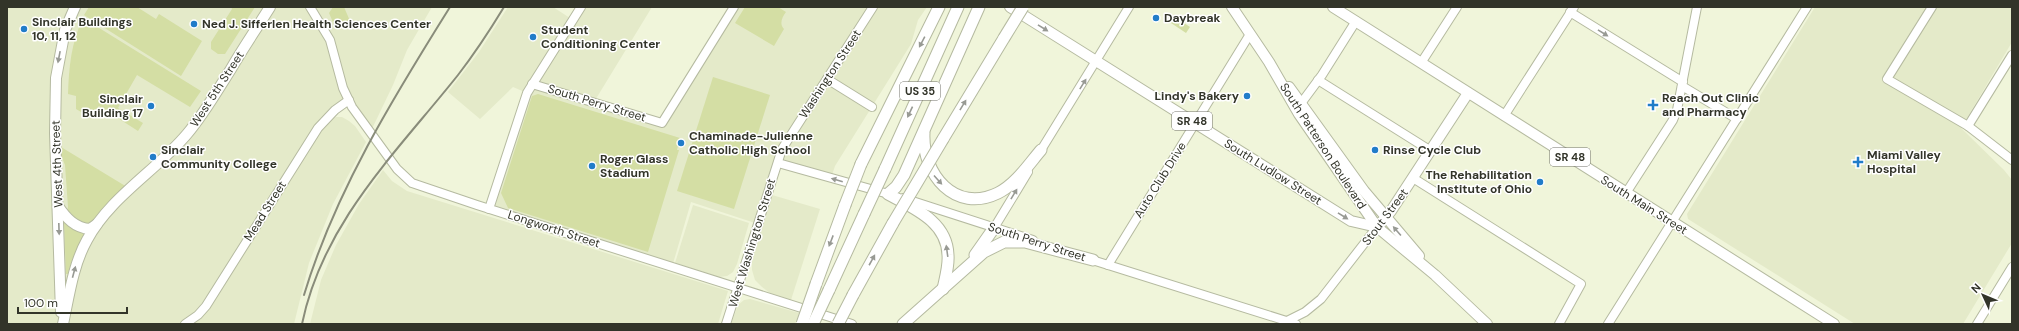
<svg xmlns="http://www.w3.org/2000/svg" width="2019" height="331" viewBox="0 0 2019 331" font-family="'DM Sans',sans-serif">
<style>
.built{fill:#e4eac9}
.green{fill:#d4dea4}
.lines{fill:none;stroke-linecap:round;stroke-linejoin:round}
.minor-casing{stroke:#b5baa0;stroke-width:10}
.major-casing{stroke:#b5baa0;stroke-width:12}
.highway-casing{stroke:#b5baa0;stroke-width:13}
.minor{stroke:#fff;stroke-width:8}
.major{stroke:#fff;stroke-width:10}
.highway{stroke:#fff;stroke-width:11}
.rail{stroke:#898c7a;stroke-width:2}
.highway-bridge-casing{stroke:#b5baa0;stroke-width:13;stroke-linecap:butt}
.highway-bridge{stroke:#fff;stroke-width:11}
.oneway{fill:#989a94}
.poi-dot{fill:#217cc9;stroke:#fff;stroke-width:1.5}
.labels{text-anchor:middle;stroke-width:3;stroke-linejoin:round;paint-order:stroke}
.shield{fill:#fff;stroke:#707169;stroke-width:1}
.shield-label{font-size:11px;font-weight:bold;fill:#323429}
.poi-label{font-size:12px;font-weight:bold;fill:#323429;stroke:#fff;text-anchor:start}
.street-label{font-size:12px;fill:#323429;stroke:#fff}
</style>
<rect width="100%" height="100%" fill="#f0f5da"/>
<g class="built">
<polygon points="7,7 432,7 407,50 393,85 370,133 349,101 324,121 206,306 185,324 7,324"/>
<polygon points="508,7 553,7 573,20 578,20 586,7 652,7 594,102 662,123 734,7 927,7 918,20 911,44 835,166 831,178 778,163 758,224 691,202 672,267 489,209 527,93 513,87 480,119 448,92 479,52"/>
<polygon points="1815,7 2012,7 2012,42 1961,128 2004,170 2012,180 2012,243 1963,324 1855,324 1688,219 1687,214"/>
<polygon points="336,117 342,117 349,121 355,126 366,142 333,204 309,263 294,324 192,324 210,307 310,145 328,121"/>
<polygon points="383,170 392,181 407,191 728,291 718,324 310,324 321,280 336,245 359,204"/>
<polygon points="772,195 820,209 791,300 770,293 762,287 755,280 752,270 752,257"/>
<polygon points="693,205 749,223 737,264 733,272 727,276 719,277 675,263"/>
<polygon points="750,299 799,313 795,324 731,324 738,305 744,300"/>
</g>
<g class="green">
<polygon points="89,7 137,7 156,19 159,14 202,41 181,76 84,15"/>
<polygon points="231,7 255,7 225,54 218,54 211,49 211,42 232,9"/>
<polygon points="333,7 344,7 350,21 335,27 329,13"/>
<path d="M745,7H778L786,12C782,17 779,24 784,29L774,46L735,23Z"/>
<polygon points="1175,17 1190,27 1186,33 1171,23"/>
<path d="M83,18L201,91L190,107L137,75L118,108L143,123L138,131L99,106L91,115L88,116L76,109V96L68,94C69,67 71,43 83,18Z"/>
<polygon points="713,77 770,95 734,209 677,191"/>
<polygon points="538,94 680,138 677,150 679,150 648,252 508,208 501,193 532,96"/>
<path d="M61,147L127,187C101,213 77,237 68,274H66L64,223L68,207L65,165L61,155Z"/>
</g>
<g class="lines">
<defs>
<g id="minor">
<polyline points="310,7 330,40 343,88 352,107 397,169 412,183 477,205 852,324"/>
<polyline points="1932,7 1887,79 1968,126 2012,160"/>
<polyline points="1570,12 1683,82"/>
<polyline points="1421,63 1457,7"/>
<polyline points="827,79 872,107"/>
<polyline points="1318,80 1431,151"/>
<polyline points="532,84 662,123 734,7"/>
<polyline points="1682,86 1737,119"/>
<polyline points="1302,102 1322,75 1356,21"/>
<polyline points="1504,116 1574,7"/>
<polyline points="1968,126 2012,55"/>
<polyline points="1038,155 1129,7"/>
<polyline points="778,163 892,195"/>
<polyline points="1413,178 1581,284 1559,324"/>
<polyline points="1626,193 1673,120 1677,110 1697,7"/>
<polyline points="903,198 1033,240"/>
<polyline points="489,209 527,93 581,7"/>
<polyline points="994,228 1028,172"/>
<polyline points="1089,259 1296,324"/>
<polyline points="1108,265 1250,34"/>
<polyline points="1285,322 1305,312 1321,299 1377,227"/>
<polyline points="185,324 198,315 206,306 318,128 335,110 349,100"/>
<polyline points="726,324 782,149 873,7"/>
<polyline points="1608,324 1807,7"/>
<polyline points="1977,324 2012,267"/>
</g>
<g id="major">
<polyline points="1010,7 1351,221 1377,227"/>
<polyline points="1232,7 1269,62 1299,114 1377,227 1435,275 1487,324"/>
<polyline points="1333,7 1834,324"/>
<polyline points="1289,87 1364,191 1419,256"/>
<path d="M58,206C66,218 75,228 90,229L97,224"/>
<polyline points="1381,223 1391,211 1468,93"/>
<polyline points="61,312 55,133 56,78 65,30 75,7"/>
<path d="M63,324C69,296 73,265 87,240C110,197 156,171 187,134C204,114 217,91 231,69C243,48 257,28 270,7"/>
</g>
<g id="highway">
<path d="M924,133C922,174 955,214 998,193C1016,184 1029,164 1041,150"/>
<polyline points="943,139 1004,38"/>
<polyline points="861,164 939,7"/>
<polyline points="885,169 958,7"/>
<polyline points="975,255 994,228"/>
<polyline points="816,284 845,205"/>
<path d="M943,289C945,279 949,266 948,255C947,221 913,208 888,194L896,187L904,175L979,7"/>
<polyline points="829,290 864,214"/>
<polyline points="853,295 893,223"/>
<polyline points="903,324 984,252 1004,242 1025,242 1093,260"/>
</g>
</defs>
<use href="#minor" class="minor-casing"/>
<use href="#major" class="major-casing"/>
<use href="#highway" class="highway-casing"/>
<use href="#minor" class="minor"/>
<use href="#major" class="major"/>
<use href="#highway" class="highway"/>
<g class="rail">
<path d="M304,295C335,192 393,98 450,7"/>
<path d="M302,324C323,222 396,153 458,75C475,53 490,30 504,7"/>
</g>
<defs>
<g id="highway-bridge">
<polyline points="1004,38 1023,7"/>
<polyline points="845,205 861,164"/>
<polyline points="864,214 885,169"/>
<polyline points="893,223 943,139"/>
<polyline points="802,324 816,284"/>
<polyline points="813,324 829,290"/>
<polyline points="838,324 853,295"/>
</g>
</defs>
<use href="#highway-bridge" class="highway-bridge-casing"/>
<use href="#highway-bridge" class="highway-bridge"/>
</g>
<defs><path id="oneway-solid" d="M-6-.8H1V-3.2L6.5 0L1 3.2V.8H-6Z"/></defs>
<g class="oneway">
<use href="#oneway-solid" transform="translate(1043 28) rotate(32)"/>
<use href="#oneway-solid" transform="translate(1603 33) rotate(32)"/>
<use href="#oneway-solid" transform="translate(922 42) rotate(118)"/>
<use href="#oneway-solid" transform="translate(59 57) rotate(101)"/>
<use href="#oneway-solid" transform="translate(1083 84) rotate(-58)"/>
<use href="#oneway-solid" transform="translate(963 105) rotate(-59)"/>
<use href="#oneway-solid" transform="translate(910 112) rotate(115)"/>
<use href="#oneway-solid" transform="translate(837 180) rotate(-164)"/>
<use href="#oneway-solid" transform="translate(938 180) rotate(48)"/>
<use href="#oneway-solid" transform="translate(1014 194) rotate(-59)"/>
<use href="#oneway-solid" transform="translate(1343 216) rotate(32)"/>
<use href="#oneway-solid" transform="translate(59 229) rotate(88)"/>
<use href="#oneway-solid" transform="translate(1397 231) rotate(-131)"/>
<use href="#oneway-solid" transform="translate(831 241) rotate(111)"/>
<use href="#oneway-solid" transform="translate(947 251) rotate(-98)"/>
<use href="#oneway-solid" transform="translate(872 260) rotate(-61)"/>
<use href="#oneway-solid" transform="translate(74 272) rotate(-75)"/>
</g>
<g class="poi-dot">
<circle cx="1156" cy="18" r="4"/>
<circle cx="194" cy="24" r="4"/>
<circle cx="24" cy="29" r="4"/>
<circle cx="533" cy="37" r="4"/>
<circle cx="1247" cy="96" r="4"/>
<path d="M1651 99h4v4h4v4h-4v4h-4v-4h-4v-4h4z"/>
<circle cx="151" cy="106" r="4"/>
<circle cx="681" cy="143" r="4"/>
<circle cx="1375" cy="150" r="4"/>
<circle cx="153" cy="157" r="4"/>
<path d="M1856 156h4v4h4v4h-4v4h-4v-4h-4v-4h4z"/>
<circle cx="592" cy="166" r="4"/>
<circle cx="1540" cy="182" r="4"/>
</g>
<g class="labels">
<g class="shield">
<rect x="900" y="82" width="40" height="18" rx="3"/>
<rect x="1172" y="112" width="40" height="18" rx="3"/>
<rect x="1550" y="148" width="40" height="18" rx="3"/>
</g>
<g class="shield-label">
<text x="920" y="95">US 35</text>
<text x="1192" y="125">SR 48</text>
<text x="1570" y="161">SR 48</text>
</g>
<g class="poi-label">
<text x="1164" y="22">Daybreak</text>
<text x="32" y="26">Sinclair Buildings<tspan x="32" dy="14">10, 11, 12</tspan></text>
<text x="202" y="28">Ned J. Sifferlen Health Sciences Center</text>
<text x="541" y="34">Student<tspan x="541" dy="14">Conditioning Center</tspan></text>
<text x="1239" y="100" text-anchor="end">Lindy's Bakery</text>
<text x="1662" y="102">Reach Out Clinic<tspan x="1662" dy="14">and Pharmacy</tspan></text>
<text x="143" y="103" text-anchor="end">Sinclair<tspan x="143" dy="14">Building 17</tspan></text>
<text x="689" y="140">Chaminade-Julienne<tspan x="689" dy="14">Catholic High School</tspan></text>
<text x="161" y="154">Sinclair<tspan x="161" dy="14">Community College</tspan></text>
<text x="1383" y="154">Rinse Cycle Club</text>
<text x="1867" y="159">Miami Valley<tspan x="1867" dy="14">Hospital</tspan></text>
<text x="600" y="163">Roger Glass<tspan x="600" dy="14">Stadium</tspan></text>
<text x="1532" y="179" text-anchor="end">The Rehabilitation<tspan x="1532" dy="14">Institute of Ohio</tspan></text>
</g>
<g class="street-label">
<text transform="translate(830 74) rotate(-57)" y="4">Washington Street</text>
<text transform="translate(217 89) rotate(-57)" y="4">West 5th Street</text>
<text transform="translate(597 103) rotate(17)" y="4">South Perry Street</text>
<text transform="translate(1323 146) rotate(57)" y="4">South Patterson Boulevard</text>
<text transform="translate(57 164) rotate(-92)" y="4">West 4th Street</text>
<text transform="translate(1273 172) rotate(32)" y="4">South Ludlow Street</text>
<text transform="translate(1160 180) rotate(-58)" y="4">Auto Club Drive</text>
<text transform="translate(1644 205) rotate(32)" y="4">South Main Street</text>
<text transform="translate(265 211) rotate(-58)" y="4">Mead Street</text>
<text transform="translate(1385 217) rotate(-53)" y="4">Stout Street</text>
<text transform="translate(554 229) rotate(18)" y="4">Longworth Street</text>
<text transform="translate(1037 242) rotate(18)" y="4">South Perry Street</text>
<text transform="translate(752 243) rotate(-73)" y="4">West Washington Street</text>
</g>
</g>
<rect width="2019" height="331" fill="none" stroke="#323429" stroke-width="16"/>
<g transform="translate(1983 295) rotate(314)" stroke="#ffffff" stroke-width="3" paint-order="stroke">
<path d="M0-3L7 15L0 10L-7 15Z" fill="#323429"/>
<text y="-6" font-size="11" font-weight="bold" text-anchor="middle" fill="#323429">N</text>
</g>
<path d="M18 307v6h109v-6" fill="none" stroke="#323429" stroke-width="2"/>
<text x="24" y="307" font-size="12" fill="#323429" stroke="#ffffff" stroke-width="3" paint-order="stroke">100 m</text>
</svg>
